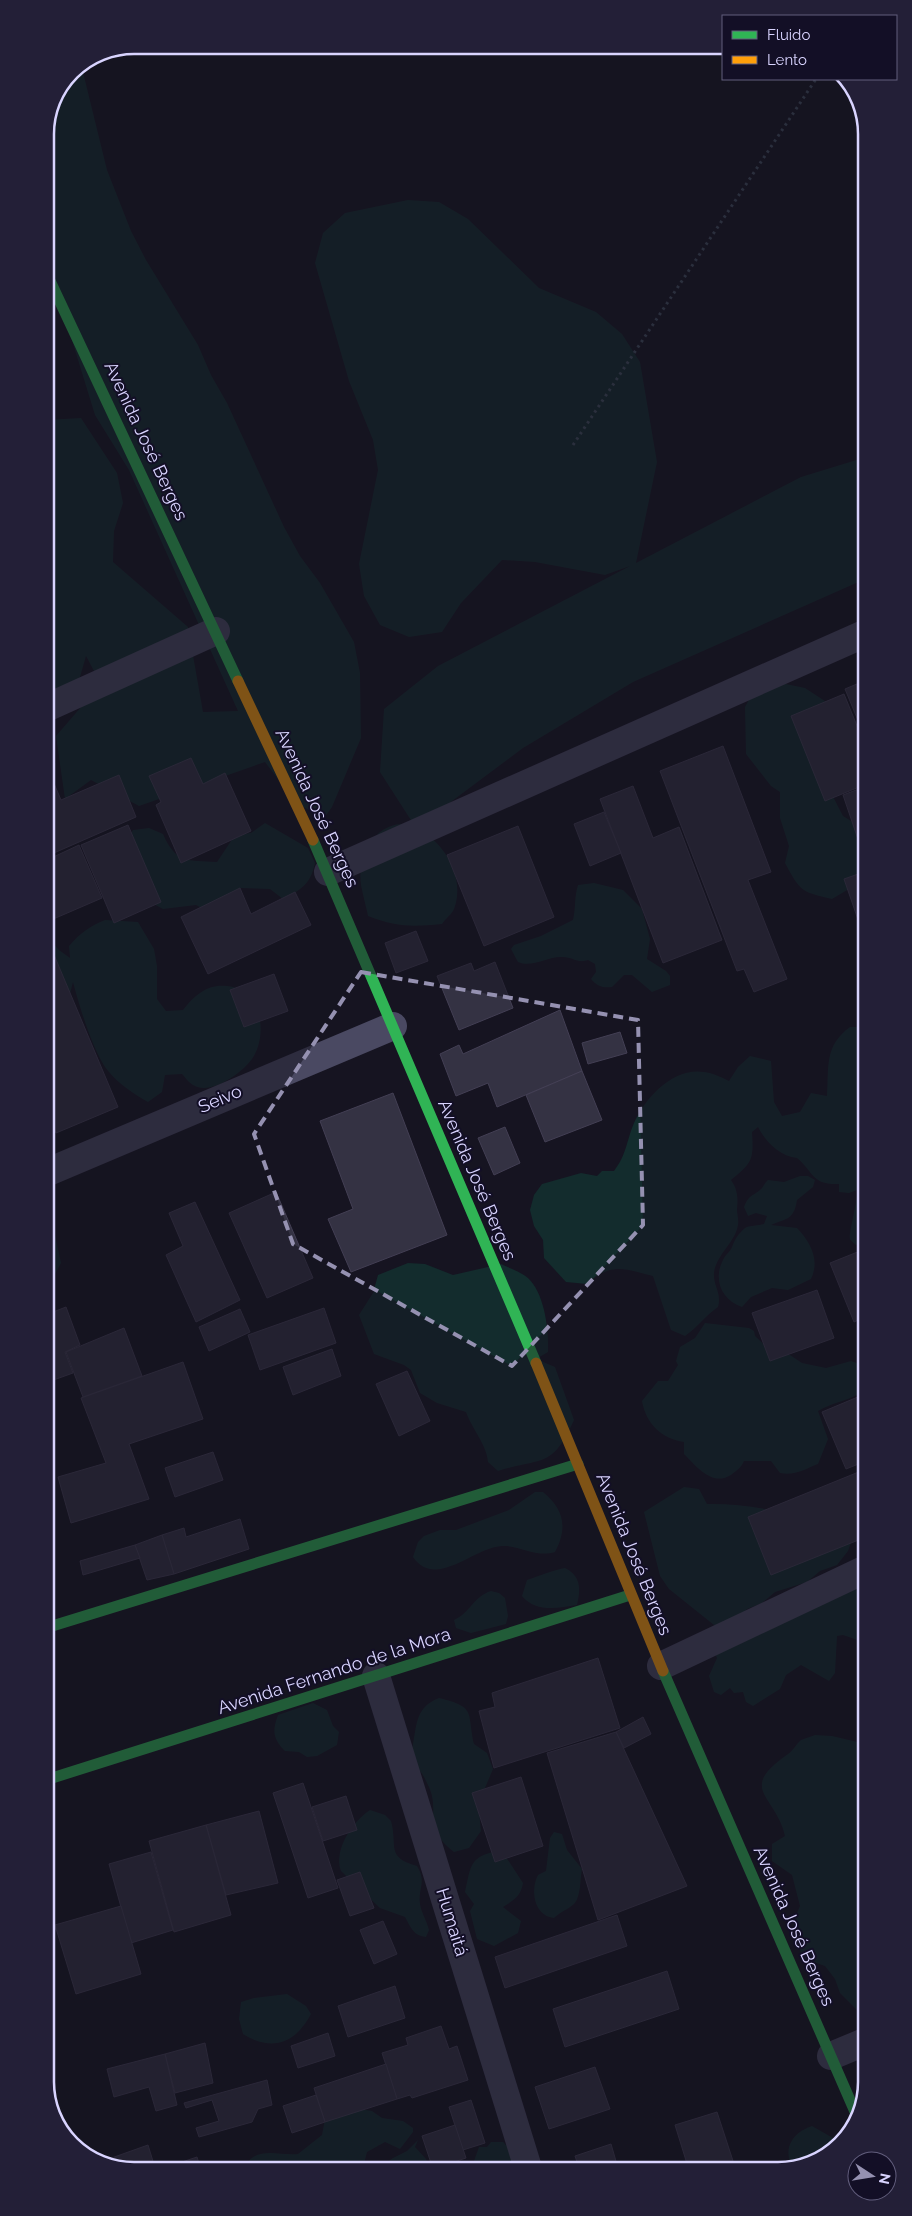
<svg xmlns="http://www.w3.org/2000/svg" width="912" height="2216" viewBox="0 0 912 2216" font-family="Raleway,sans-serif">
<style>
.green{fill:#132c2d}
.building{fill:#343243;stroke:#433f54}
.lines{fill:none;stroke-linecap:round;stroke-linejoin:round}
.path{stroke:#44505f;stroke-width:3;stroke-dasharray:2.5 4;stroke-linecap:butt}
.street{stroke:#4a4962;stroke-width:28}
.fast{stroke:#30b455;stroke-width:11}
.slow{stroke:#ff9f0a;stroke-width:11}
.marked{fill:none;stroke:#9591b1;stroke-width:4;stroke-dasharray:10 6;stroke-linejoin:round}
.labels{text-anchor:middle;stroke-width:4;stroke-linejoin:round;paint-order:stroke}
.street-label{font-size:18px;fill:#d9d4ff;stroke:#130f26}
.rim{fill:none;stroke:#d9d4ff;stroke-width:2.5}
</style>
<rect width="100%" height="100%" fill="#161421"/>
<g class="green">
<polygon points="81,64 107,170 131,231 146,260 198,345 211,375 227,403 284,527 300,556 320,583 354,642 360,673 361,738 332,807 324,818 296,803 265,762 139,806 91,780 65,799 56,736 101,684 86,656 78,684 46,708 46,420 81,418 117,473 123,503 114,531 113,562 188,627 203,712 238,711 129,470 95,415 67,324 45,239 45,129 71,71"/>
<path d="M408,200L439,202L468,219L539,288L596,312L622,334L640,362L657,462L636,563L801,477L863,458V580L633,682L523,748L416,828C444,841 466,878 454,909C452,914 445,919 442,924C412,927 396,927 368,916C366,906 363,896 361,885C357,859 372,826 401,824C405,824 411,827 416,828L380,772L384,709L438,666L630,566L605,575L535,562L502,560L461,603L442,632L409,637L380,625L364,596L359,564L378,470L373,440L349,381L315,263L323,233L345,213Z"/>
<path d="M781,683L805,688L834,707L828,787L843,816L864,829V880L832,899C801,892 800,891 785,863L789,846L780,818V792L771,786L746,754L745,707L752,694Z"/>
<path d="M265,823L308,848L315,863C310,885 302,889 283,899L270,889L240,888L225,920L196,905L163,909L148,901L124,844L133,830L149,828L163,834C176,864 188,860 217,862L235,835L251,833Z"/>
<path d="M594,883L623,890L642,909L650,939L647,959L666,971L670,976V985L652,992L632,975H624L612,987C603,988 598,987 591,979L596,972L595,964L588,960C577,964 572,956 561,957C546,957 532,968 518,962L511,949L514,945L541,936L573,920C576,907 574,898 578,885Z"/>
<path d="M105,920L138,922L154,949L157,966V999L166,1011L183,1010C195,995 207,984 227,986C261,989 269,1034 252,1059C241,1074 210,1096 193,1085C189,1083 185,1077 182,1074L165,1075L162,1092L148,1102C134,1094 119,1084 109,1072C94,1055 79,1005 73,982L65,1013L47,1028V936L59,950L70,958L69,946C80,933 90,926 105,920Z"/>
<path d="M850,1027H865V1242L856,1245C855,1244 850,1240 850,1239C848,1235 858,1201 857,1190L849,1193L839,1192V1184C811,1185 814,1172 797,1158C779,1156 766,1142 758,1127L752,1132C754,1160 752,1163 731,1180C738,1190 738,1198 737,1210C737,1214 739,1220 738,1225C735,1243 716,1255 714,1273C713,1286 722,1293 718,1307C705,1316 698,1327 685,1336L671,1330L653,1276C624,1269 611,1262 587,1284L566,1282L544,1258L543,1240L534,1226L530,1210L534,1195L542,1184L581,1173L597,1176L602,1171H614C627,1154 626,1142 634,1123C645,1098 673,1067 704,1072C713,1073 721,1077 729,1081L738,1067L750,1056L771,1061L774,1102L782,1116L800,1112L811,1093L827,1096C829,1067 824,1046 850,1027Z"/>
<polygon points="48,1175 52,1221 61,1263 48,1287"/>
<path d="M800,1176H808L815,1180L813,1187L797,1200C794,1220 787,1218 771,1225L797,1228C811,1243 820,1260 811,1279L788,1290L772,1288L751,1297L742,1307C721,1300 713,1279 723,1260C725,1255 730,1252 732,1247C735,1239 738,1234 745,1228C749,1225 758,1226 764,1224L767,1216L756,1213L748,1216L744,1207C749,1195 751,1197 760,1190C764,1187 764,1183 768,1180L784,1182Z"/>
<path d="M408,1263L425,1264L453,1275L501,1264C509,1268 521,1272 528,1278C545,1294 549,1331 548,1352L536,1359L555,1367L574,1420C552,1469 543,1457 498,1471L488,1462C487,1445 472,1429 466,1412L437,1403L420,1393L411,1370L404,1365L374,1354L359,1315L373,1293L378,1275Z"/>
<path d="M705,1323L749,1328L754,1331L755,1336L770,1350L777,1354L790,1355L802,1363L826,1368L851,1361L865,1366V1390C852,1400 833,1402 818,1411L828,1439L818,1464C805,1469 795,1476 780,1473L771,1461H744C741,1468 737,1470 731,1475C712,1487 696,1466 684,1454V1442C662,1439 646,1424 642,1401L658,1381H668L678,1365L676,1361L680,1347L695,1338Z"/>
<path d="M684,1487L699,1489L707,1504C761,1503 803,1518 854,1534L848,1551L837,1565L820,1571L807,1582L775,1592L762,1603L747,1609L735,1621L719,1629L669,1589L660,1576L644,1512Z"/>
<path d="M535,1492H543C564,1509 568,1528 555,1552C536,1558 520,1545 502,1546C474,1547 436,1590 413,1557L418,1542L424,1536L440,1530H456L509,1510Z"/>
<polygon points="866,1560 866,1643 843,1635 837,1636 835,1673 829,1681 801,1665 786,1675 780,1689 753,1706 746,1702 743,1692 734,1693 730,1688 721,1695 714,1692 709,1676 717,1658 714,1651"/>
<path d="M565,1568C581,1576 581,1589 577,1605C558,1608 536,1613 522,1596L527,1580C536,1577 556,1569 565,1568Z"/>
<path d="M491,1591L499,1593L505,1598L508,1616L506,1624L471,1633L456,1628L454,1620C470,1613 474,1596 491,1591Z"/>
<path d="M439,1698C477,1707 467,1713 474,1744L487,1753L493,1769C482,1796 477,1800 481,1831L469,1848L454,1852C420,1825 441,1815 429,1787C427,1783 423,1774 420,1771C418,1769 415,1768 414,1766C409,1758 412,1751 413,1744C417,1723 416,1707 439,1698Z"/>
<path d="M313,1703L327,1710L333,1726L339,1732L337,1745L317,1756L307,1757L299,1752L285,1751C273,1739 272,1731 278,1715Z"/>
<path d="M815,1735L832,1736L866,1744L867,2029L863,2016L840,1993L835,1979L825,1966L802,1958L793,1922L800,1906L792,1875L772,1861V1844L785,1836C776,1795 736,1790 788,1754C793,1751 796,1744 801,1740C805,1738 811,1737 815,1735Z"/>
<path d="M370,1810L385,1815L391,1821C398,1846 385,1857 417,1866C427,1883 418,1887 420,1904C421,1912 427,1921 429,1930L426,1937C414,1936 411,1928 405,1917L380,1908L341,1871C333,1850 353,1821 370,1810Z"/>
<path d="M554,1832L562,1834L567,1850L582,1869C580,1879 581,1897 574,1904C567,1910 560,1912 554,1918C534,1916 530,1890 538,1875L546,1871L550,1838Z"/>
<path d="M497,1851L504,1854L523,1883C521,1896 514,1900 503,1907L521,1921L518,1933L494,1946L477,1939L470,1911L474,1904L465,1892C471,1866 469,1857 497,1851Z"/>
<path d="M287,1994L306,2006L311,2014C295,2044 272,2052 243,2034L239,2019L241,2002L254,1998Z"/>
<path d="M353,2108L372,2111L382,2118L403,2121L413,2128V2132L400,2149L385,2142L367,2152L365,2160L369,2169H345L334,2167L330,2169L243,2170C254,2144 278,2156 298,2154L322,2135L325,2119Z"/>
<path d="M812,2126L840,2142L806,2166H792C782,2147 794,2132 812,2126Z"/>
<polygon points="418,2140 415,2147 426,2159 430,2169 377,2169 393,2158 407,2151"/>
<polygon points="491,2142 503,2142 529,2168 476,2169 474,2161 479,2147 487,2147"/>
</g>
<g class="building">
<polygon points="864,681 864,735 845,689"/>
<polygon points="844,694 864,743 864,785 825,801 791,716"/>
<polygon points="723,746 771,872 748,880 787,979 754,992 744,969 737,971 660,771"/>
<polygon points="191,758 203,784 225,773 251,831 181,863 156,805 161,802 149,776"/>
<polygon points="47,767 61,800 119,775 136,817 47,856"/>
<polygon points="633,786 653,838 679,827 722,940 663,963 600,799"/>
<polygon points="864,787 864,857 843,795"/>
<polygon points="604,812 621,853 590,866 574,824"/>
<polygon points="128,825 161,902 114,923 81,845"/>
<polygon points="518,826 554,917 484,946 447,855"/>
<polygon points="79,845 102,898 51,920 47,912 47,860"/>
<polygon points="864,872 864,937 844,879"/>
<polygon points="240,888 251,914 295,892 311,925 208,974 181,917"/>
<polygon points="416,931 428,961 396,973 385,943"/>
<polygon points="52,950 118,1107 56,1133 47,1114 47,953"/>
<polygon points="495,962 513,1008 459,1030 437,976 471,963 474,971"/>
<polygon points="274,974 288,1011 244,1027 230,990"/>
<polygon points="560,1010 582,1071 497,1107 488,1083 456,1096 440,1054 459,1045 463,1054"/>
<polygon points="620,1032 627,1053 588,1064 582,1043"/>
<polygon points="582,1071 602,1120 545,1142 526,1095"/>
<polygon points="393,1093 447,1235 351,1272 328,1219 353,1209 320,1121"/>
<polygon points="505,1127 520,1163 494,1175 478,1138"/>
<polygon points="276,1192 313,1278 267,1298 229,1213"/>
<polygon points="195,1202 240,1300 196,1322 166,1255 183,1246 169,1213"/>
<polygon points="865,1249 865,1317 854,1322 830,1263"/>
<polygon points="817,1290 834,1338 770,1361 752,1313"/>
<polygon points="66,1307 80,1345 65,1352 73,1373 48,1382 48,1314"/>
<polygon points="324,1308 336,1343 260,1370 248,1335"/>
<polygon points="240,1309 250,1332 209,1351 199,1327"/>
<polygon points="124,1328 142,1376 83,1397 66,1352"/>
<polygon points="332,1349 341,1376 293,1395 283,1367"/>
<polygon points="183,1362 203,1419 129,1444 149,1499 71,1523 58,1477 106,1463 81,1398"/>
<polygon points="407,1371 430,1421 399,1436 376,1384"/>
<polygon points="865,1394 866,1461 846,1469 822,1412"/>
<polygon points="213,1452 223,1480 175,1497 165,1468"/>
<polygon points="866,1469 866,1537 771,1575 748,1517"/>
<polygon points="240,1519 249,1549 174,1574 162,1535 184,1528 186,1537"/>
<polygon points="162,1535 174,1574 147,1580 135,1545"/>
<polygon points="135,1545 140,1558 83,1575 80,1561"/>
<polygon points="598,1658 620,1728 494,1768 479,1711 495,1707 492,1693"/>
<polygon points="643,1717 651,1734 624,1748 616,1732"/>
<polygon points="616,1732 687,1886 598,1920 547,1753"/>
<polygon points="521,1777 543,1846 495,1862 472,1793"/>
<polygon points="303,1783 338,1888 308,1898 273,1793"/>
<polygon points="346,1796 357,1830 323,1841 312,1807"/>
<polygon points="259,1811 278,1883 226,1895 206,1825"/>
<polygon points="206,1825 231,1915 174,1932 149,1841"/>
<polygon points="151,1852 173,1930 131,1943 109,1864"/>
<polygon points="360,1872 374,1908 350,1916 337,1880"/>
<polygon points="49,1905 56,1929 49,1931"/>
<polygon points="121,1906 141,1974 76,1994 55,1925"/>
<polygon points="617,1915 627,1946 505,1988 495,1957"/>
<polygon points="383,1921 397,1954 374,1964 360,1930"/>
<polygon points="667,1971 679,2009 565,2047 553,2009"/>
<polygon points="395,1986 405,2018 348,2037 338,2006"/>
<polygon points="441,2026 449,2049 457,2046 468,2080 412,2098 410,2095 397,2099 382,2053 408,2045 406,2038"/>
<polygon points="328,2033 335,2056 298,2068 291,2046"/>
<polygon points="205,2043 213,2083 175,2093 165,2054"/>
<polygon points="165,2054 177,2105 156,2111 149,2087 114,2097 107,2069"/>
<polygon points="386,2064 397,2099 325,2122 314,2088"/>
<polygon points="595,2067 610,2109 549,2129 535,2087"/>
<polygon points="267,2080 272,2105 258,2109 252,2122 199,2137 196,2128 219,2121 212,2100 186,2108 184,2103"/>
<polygon points="316,2095 325,2122 292,2133 283,2106"/>
<polygon points="471,2100 485,2143 463,2150 449,2107"/>
<polygon points="717,2112 735,2167 688,2167 675,2125"/>
<polygon points="455,2125 466,2158 433,2169 422,2136"/>
<polygon points="611,2144 618,2168 579,2168 575,2156"/>
<polygon points="148,2145 156,2171 128,2171 103,2161"/>
<polygon points="197,2157 201,2170 162,2171 161,2169"/>
</g>
<g class="lines">
<polyline class="path" points="573,445 816,79"/>
<g class="street">
<polyline points="46,708 216,631"/>
<polyline points="328,872 864,634"/>
<polyline points="48,1172 393,1026"/>
<polyline points="661,1666 866,1569"/>
<polyline points="376,1676 528,2168"/>
<polyline points="831,2056 867,2041"/>
</g>
<g class="fast">
<polyline points="45,270 238,681"/>
<polyline points="313,840 536,1363"/>
<polyline points="49,1627 578,1464"/>
<polyline points="663,1671 856,2114"/>
<polyline points="49,1779 630,1595"/>
</g>
<g class="slow">
<polyline points="238,681 313,840"/>
<polyline points="536,1363 663,1671"/>
</g>
</g>
<path d="M0 0H912V2216H0ZM361,972L638,1020L643,1225L512,1366L293,1244L254,1134Z" fill="#161421" fill-opacity=".55" fill-rule="evenodd"/>
<path class="marked" d="M361,972L638,1020L643,1225L512,1366L293,1244L254,1134Z"/>
<g class="labels">
<g class="street-label">
<text transform="translate(146 441) rotate(65)" y="6">Avenida José Berges</text>
<text transform="translate(317 808) rotate(65)" y="6">Avenida José Berges</text>
<text transform="translate(220 1099) rotate(-23)" y="6">Seivo</text>
<text transform="translate(477 1180) rotate(67)" y="6">Avenida José Berges</text>
<text transform="translate(634 1554) rotate(68)" y="6">Avenida José Berges</text>
<text transform="translate(334 1671) rotate(-18)" y="6">Avenida Fernando de la Mora</text>
<text transform="translate(452 1922) rotate(73)" y="6">Humaitá</text>
<text transform="translate(794 1926) rotate(66)" y="6">Avenida José Berges</text>
</g>
</g>
<path d="M0 0H912V2216H0ZM134 54H778A80 80 0 0 1 858 134V2082A80 80 0 0 1 778 2162H134A80 80 0 0 1 54 2082V134A80 80 0 0 1 134 54Z" fill="#231f37" fill-rule="evenodd"/>
<path class="rim" d="M134 54H778A80 80 0 0 1 858 134V2082A80 80 0 0 1 778 2162H134A80 80 0 0 1 54 2082V134A80 80 0 0 1 134 54Z"/>
<rect x="722" y="15" width="175" height="65" fill="#130f26" stroke="#625e7d"/>
<rect x="732" y="31" width="25" height="8" fill="#30b455" stroke="#625e7d"/>
<text x="767" y="40" font-size="15" fill="#d9d4ff">Fluido</text>
<rect x="732" y="56" width="25" height="8" fill="#ff9f0a" stroke="#625e7d"/>
<text x="767" y="65" font-size="15" fill="#d9d4ff">Lento</text>
<g transform="translate(872 2176) rotate(102)"><circle r="24" fill="#130f26" stroke="#625e7d"/>
<path d="M0-4L9 19L0 12L-9 19Z" fill="#9591b1"/>
<text y="-8" font-size="14" font-weight="bold" text-anchor="middle" fill="#d9d4ff">N</text>
</g>
</svg>
